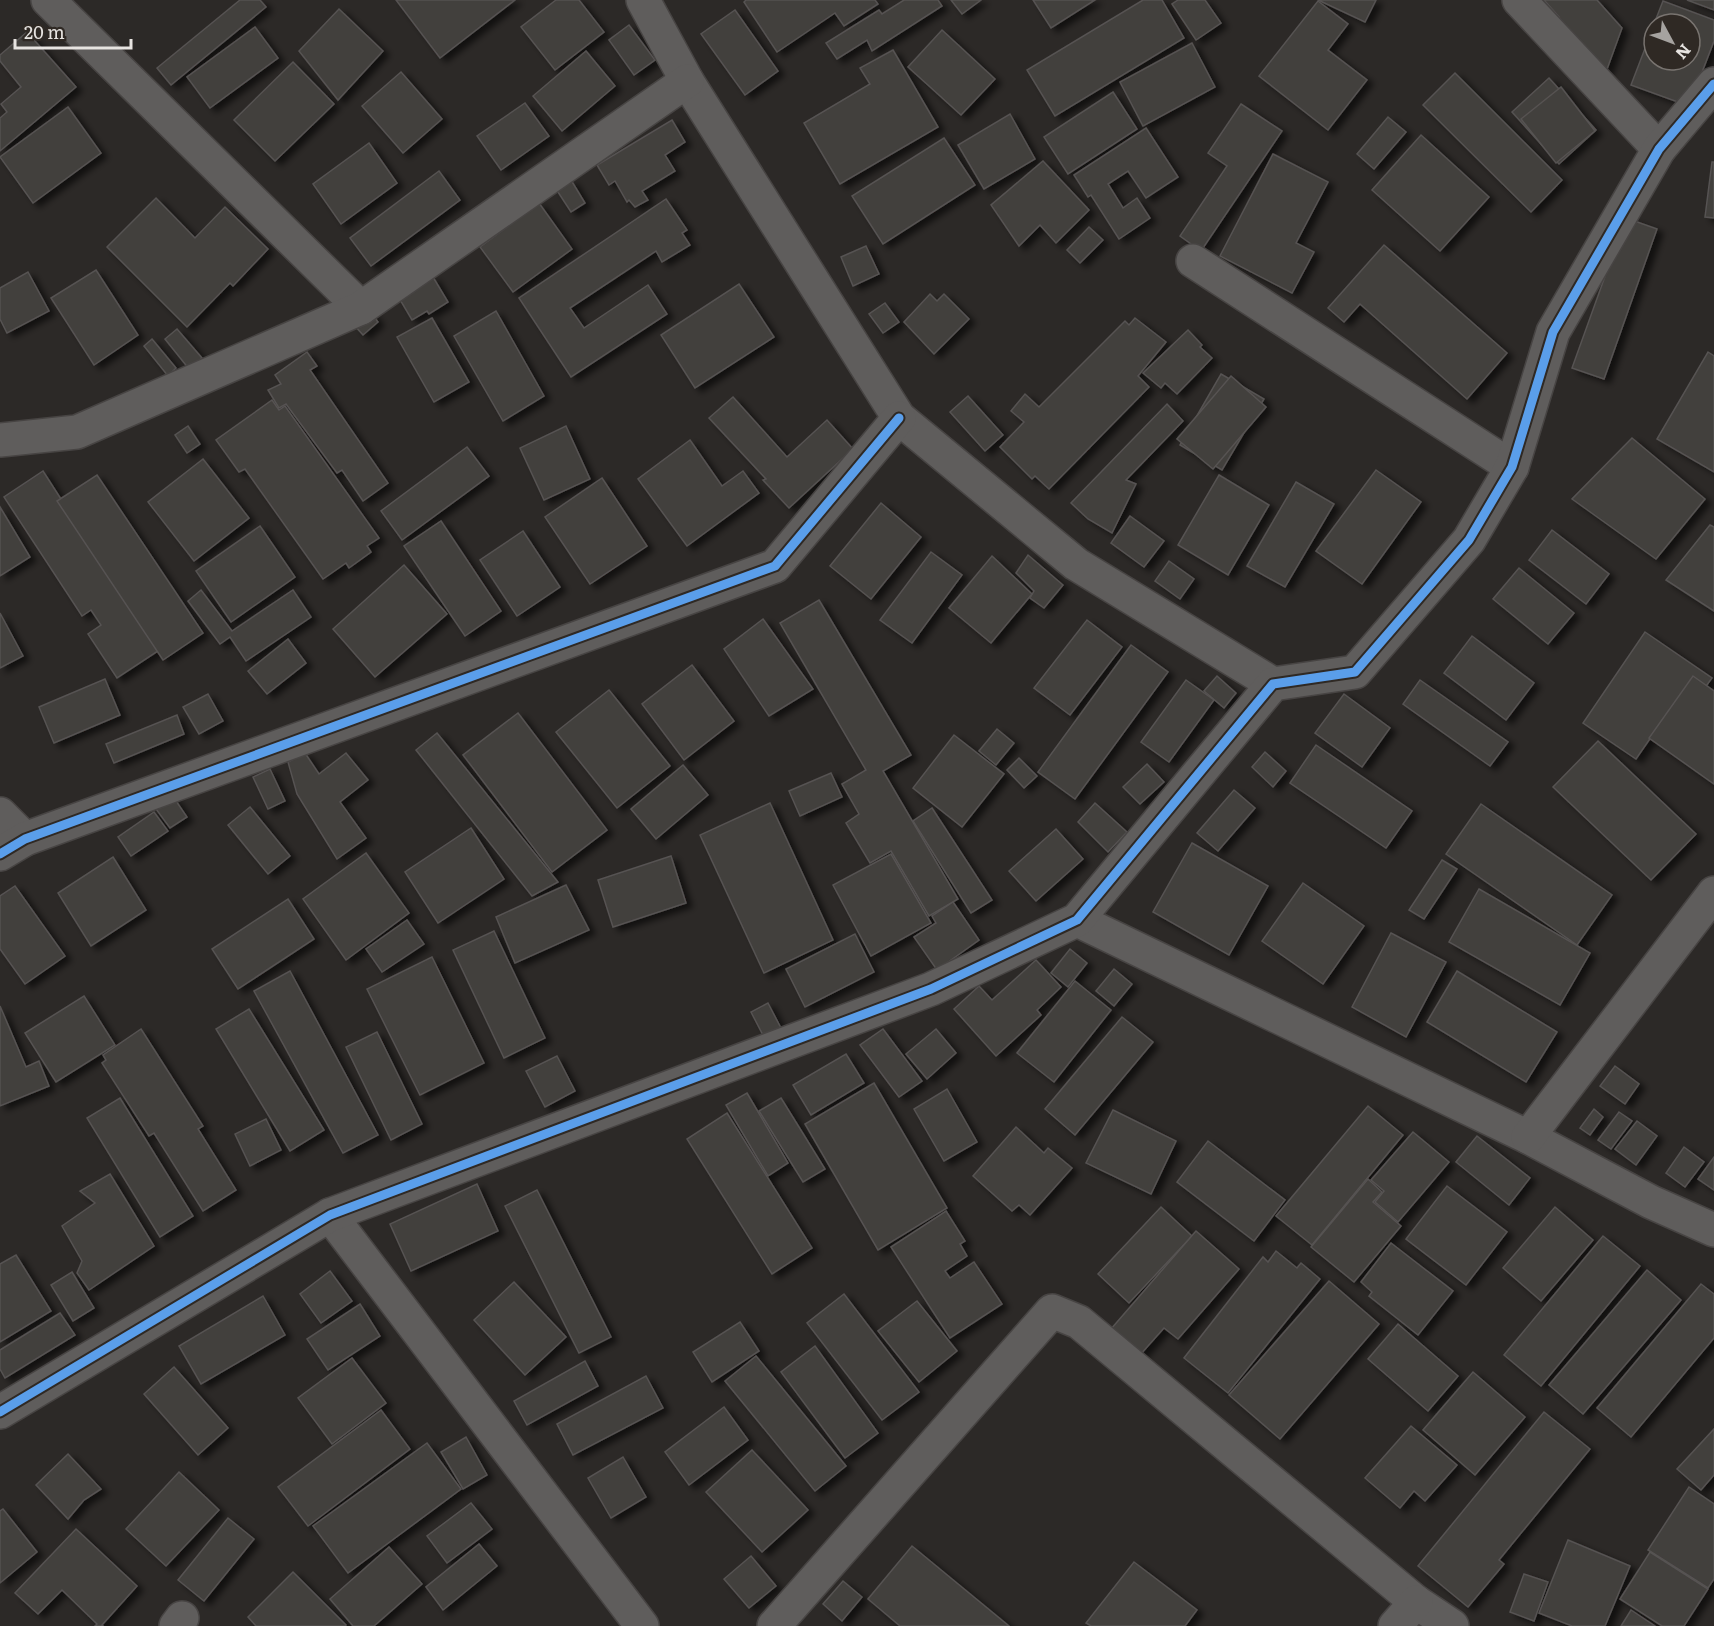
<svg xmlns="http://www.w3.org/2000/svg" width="1714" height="1626" viewBox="0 0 1714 1626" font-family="Literata,serif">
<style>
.building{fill:#423f3d;stroke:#565352;stroke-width:1.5;filter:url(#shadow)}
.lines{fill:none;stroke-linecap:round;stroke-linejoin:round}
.street-casing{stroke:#474443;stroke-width:36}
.street{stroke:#5f5d5c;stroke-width:33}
.cycleway-casing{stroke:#2f2924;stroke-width:13}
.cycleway{stroke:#5a9eea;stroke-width:9}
</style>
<defs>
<filter id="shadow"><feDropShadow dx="6" dy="4" stdDeviation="3" flood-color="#0009"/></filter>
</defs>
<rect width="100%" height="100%" fill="#2c2927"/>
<g class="building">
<polygon points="240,0 260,0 266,7 171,85 157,68"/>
<polygon points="396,0 515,0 440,58"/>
<polygon points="556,0 579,0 604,32 555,70 521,27"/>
<polygon points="746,0 875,0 878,4 844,26 835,13 777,52 744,2"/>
<polygon points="904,0 938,0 942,6 872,51 867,40 837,59 826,43 879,10 882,14"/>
<polygon points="951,0 981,0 962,14"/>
<polygon points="1033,0 1095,0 1051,28"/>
<polygon points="1143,0 1162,0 1184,38 1055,116 1027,70"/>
<polygon points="1178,0 1205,0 1221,23 1196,40 1172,4"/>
<polygon points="1318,0 1376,0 1365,22"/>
<polygon points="1544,0 1597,0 1622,28 1606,72 1570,40 1559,17"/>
<polygon points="1687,0 1714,0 1714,10"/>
<polygon points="1318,1 1348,24 1328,50 1367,80 1328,130 1259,76"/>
<polygon points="1663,1 1714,20 1714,41 1689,106 1631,85 1654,25 1654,60 1690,60 1690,24 1654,24"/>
<polygon points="339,9 383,51 338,100 299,51"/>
<polygon points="735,10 778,71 745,95 701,34"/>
<polygon points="629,25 655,60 634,75 609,40"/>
<polygon points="255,27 278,58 210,108 187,77"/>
<polygon points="942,30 995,79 961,115 908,67"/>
<polygon points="27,32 76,87 0,151 0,118 7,112 1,104 21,87 0,61 0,55"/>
<polygon points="1192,43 1215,87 1143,126 1120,82"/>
<polygon points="893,50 938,127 840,184 804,123 870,84 860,68"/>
<polygon points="586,51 615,86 562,131 533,96"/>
<polygon points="293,62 334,104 275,161 234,120"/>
<polygon points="401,72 442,119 403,153 362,106"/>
<polygon points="1455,73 1562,180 1531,212 1423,105"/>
<polygon points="1549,78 1596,130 1559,164 1512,112"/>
<polygon points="1561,87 1595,131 1556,163 1521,119"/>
<polygon points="1113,92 1137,129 1068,174 1044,137"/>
<polygon points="525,103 549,136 501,170 477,136"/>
<polygon points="1241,104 1282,131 1201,251 1180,236 1227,166 1208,153"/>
<polygon points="68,107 101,153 33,203 0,157"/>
<polygon points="1010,114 1035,159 984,189 958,145"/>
<polygon points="1388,117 1406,132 1374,169 1357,154"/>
<polygon points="672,120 685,142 665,155 675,171 642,191 648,200 635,207 629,200 627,202 615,181 609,185 597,165"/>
<polygon points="1146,128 1178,177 1146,198 1128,171 1108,184 1123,208 1137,198 1150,218 1119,239 1091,195 1088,197 1074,175"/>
<polygon points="1421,135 1489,197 1440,251 1372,190"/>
<polygon points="944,138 975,185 883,244 852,196"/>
<polygon points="369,143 397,183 341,224 313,184"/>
<polygon points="1273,154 1328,182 1296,243 1314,252 1292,293 1220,256"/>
<polygon points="1043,161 1089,210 1056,243 1040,225 1019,246 991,205"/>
<polygon points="1712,162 1714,162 1714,218 1705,217"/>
<polygon points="439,171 460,200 371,266 350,238"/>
<polygon points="571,180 585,203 571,212 556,189"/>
<polygon points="156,198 195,238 225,207 268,249 233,286 230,283 187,327 107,247"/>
<polygon points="666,199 687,230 682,233 690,245 662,262 656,251 570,308 584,328 648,285 667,314 571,377 519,298"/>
<polygon points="539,203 572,249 513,292 480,247"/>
<polygon points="1626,218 1657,229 1604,379 1572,368"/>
<polygon points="1089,227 1103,240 1080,263 1067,250"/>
<polygon points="1384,245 1507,353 1467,399 1360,304 1344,322 1328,308"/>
<polygon points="866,246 879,274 853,286 841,257"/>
<polygon points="96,270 138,335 94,365 51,298"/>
<polygon points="28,272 49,311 7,333 0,319 0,288"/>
<polygon points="433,277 448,302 429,314 427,311 412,320 399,298"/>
<polygon points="739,284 774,337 695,388 661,335"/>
<polygon points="930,294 937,301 944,294 969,319 934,354 904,322"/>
<polygon points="885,303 899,322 883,333 869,314"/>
<polygon points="496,311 544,396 503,421 454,336"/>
<polygon points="371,313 378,322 363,335 355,326"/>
<polygon points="432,318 469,382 434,402 397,337"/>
<polygon points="1135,318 1166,342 1138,376 1149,387 1049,489 1035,476 1032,479 1000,447 1024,422 1011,411 1025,394 1039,407 1125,321 1129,325"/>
<polygon points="177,329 202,358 189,369 165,339"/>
<polygon points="1188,330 1202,345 1200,347 1212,358 1177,394 1165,383 1161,388 1143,373"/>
<polygon points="152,339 176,368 168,376 144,346"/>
<polygon points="307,352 317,366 310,370 388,483 363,501 342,470 337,473 286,404 279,408 268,390 281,384 275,375"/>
<polygon points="1708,352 1714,356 1714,472 1657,439"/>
<polygon points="1221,374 1264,399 1222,470 1180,445"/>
<polygon points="1231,376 1266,407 1213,469 1177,439"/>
<polygon points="968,396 1003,435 985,451 950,412"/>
<polygon points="733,397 787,457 827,420 853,449 789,508 763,480 766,479 709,418"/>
<polygon points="272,400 279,410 285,406 379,538 367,546 371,552 349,568 346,563 323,579 245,469 239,472 216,440"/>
<polygon points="1167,404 1183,421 1126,480 1136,484 1112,533 1088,519 1071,503"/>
<polygon points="188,426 200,444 187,453 175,435"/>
<polygon points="566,426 590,479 544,500 520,448"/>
<polygon points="1632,438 1705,499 1656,559 1572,499"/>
<polygon points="690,440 722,486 743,471 759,493 687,546 638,479"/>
<polygon points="467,447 489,476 402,540 381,511"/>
<polygon points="203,459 249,518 194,561 148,502"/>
<polygon points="1376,470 1421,502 1362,584 1316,551"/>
<polygon points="43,471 118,588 120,586 161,649 117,678 88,634 101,625 91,610 82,616 4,497"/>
<polygon points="97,475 203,633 163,660 57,501"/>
<polygon points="1219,475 1269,505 1228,575 1178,545"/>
<polygon points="602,478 647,546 590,584 545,517"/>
<polygon points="1296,482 1334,504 1285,587 1247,566"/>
<polygon points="881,503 921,537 871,599 830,566"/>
<polygon points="0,507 30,557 0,576"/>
<polygon points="1130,516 1164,541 1144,567 1111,543"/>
<polygon points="441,521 501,611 465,636 404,546"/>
<polygon points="1710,525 1714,527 1714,611 1666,580"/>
<polygon points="260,526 295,577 231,622 196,571"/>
<polygon points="1552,530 1609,574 1586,604 1529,560"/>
<polygon points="523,531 560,587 517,616 480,560"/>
<polygon points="931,552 962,575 912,643 880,620"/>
<polygon points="1028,555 1063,585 1044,608 1030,598 1034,591 1016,573"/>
<polygon points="992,556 1032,594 991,643 949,608"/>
<polygon points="1169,561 1194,579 1180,599 1155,581"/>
<polygon points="404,565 447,614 375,677 333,629"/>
<polygon points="1519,568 1574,613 1548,644 1493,599"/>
<polygon points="201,590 232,631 293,590 311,617 246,661 230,637 220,644 188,601"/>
<polygon points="819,600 911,755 883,771 958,899 929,916 891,851 870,863 846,823 859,814 842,784 866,770 780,623"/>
<polygon points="0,613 23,656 0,668"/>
<polygon points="763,619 813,689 769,716 724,649"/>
<polygon points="1087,620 1122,647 1070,715 1034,688"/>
<polygon points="1645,632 1712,678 1696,700 1683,691 1636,759 1583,723"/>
<polygon points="1472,636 1534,683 1506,720 1444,673"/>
<polygon points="288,639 306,663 267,694 248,671"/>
<polygon points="1131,645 1168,672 1075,799 1038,772"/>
<polygon points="692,665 734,721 684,760 642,704"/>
<polygon points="1217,676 1236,693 1224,708 1204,691"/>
<polygon points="1693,676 1714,691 1714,784 1649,738"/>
<polygon points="105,679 120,715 54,743 39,707"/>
<polygon points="1186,680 1214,700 1169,762 1141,742"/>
<polygon points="1420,680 1508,742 1490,766 1403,704"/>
<polygon points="609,690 670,766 617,808 556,732"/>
<polygon points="208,694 223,721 199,734 183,707"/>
<polygon points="1344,694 1390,728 1362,767 1315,733"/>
<polygon points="518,713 607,830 552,872 463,755"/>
<polygon points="177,715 184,734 114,763 106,744"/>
<polygon points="997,729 1014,743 996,765 979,751"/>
<polygon points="437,733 558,882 532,896 416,750"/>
<polygon points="954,735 1004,774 962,827 913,788"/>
<polygon points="1598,741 1696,834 1651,880 1553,787"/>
<polygon points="1316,745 1412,811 1386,848 1290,783"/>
<polygon points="1265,752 1286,771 1273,787 1252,767"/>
<polygon points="305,753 319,774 346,753 368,780 340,802 366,838 337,859 297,794 288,762"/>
<polygon points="1019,758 1037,776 1024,788 1007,770"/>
<polygon points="1147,764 1164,782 1140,804 1123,787"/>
<polygon points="683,765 708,795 656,839 631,809"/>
<polygon points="270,769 285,801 268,809 253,777"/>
<polygon points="831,773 842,797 800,816 789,791"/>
<polygon points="1234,790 1255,808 1218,851 1197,833"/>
<polygon points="174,798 187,817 170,828 156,809"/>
<polygon points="770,803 833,940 764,973 700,835"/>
<polygon points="1095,803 1127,832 1108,852 1078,822"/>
<polygon points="1481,804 1612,895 1577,945 1446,854"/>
<polygon points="250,807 290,856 268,874 228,825"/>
<polygon points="932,808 992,900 971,913 913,821"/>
<polygon points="154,812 168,831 131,856 118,837"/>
<polygon points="471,828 504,879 438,923 405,872"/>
<polygon points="1056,829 1083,859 1036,901 1009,871"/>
<polygon points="1192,843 1268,886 1229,955 1153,912"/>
<polygon points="366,853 409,913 346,960 303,899"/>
<polygon points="891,854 931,923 871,956 833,885"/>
<polygon points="671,856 686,903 613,927 598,880"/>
<polygon points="113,857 146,910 91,946 58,893"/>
<polygon points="1442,860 1457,869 1424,919 1409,910"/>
<polygon points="1303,883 1364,926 1323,984 1262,941"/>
<polygon points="566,885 589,930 515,963 496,917"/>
<polygon points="15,886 65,956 25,984 0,949 0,896"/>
<polygon points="1479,889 1590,953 1560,1005 1449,942"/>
<polygon points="288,899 314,939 238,989 212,949"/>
<polygon points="953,902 979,940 937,970 914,937 936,923 932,916"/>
<polygon points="407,920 424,944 382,972 366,949"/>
<polygon points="494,931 545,1038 504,1058 453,950"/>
<polygon points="1391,933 1446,962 1406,1037 1352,1007"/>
<polygon points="855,934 874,972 805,1007 786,969"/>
<polygon points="1070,949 1087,963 1068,987 1051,973"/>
<polygon points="432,957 484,1063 420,1095 367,989"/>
<polygon points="1036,960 1061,987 1037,1010 1041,1015 996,1056 954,1009 979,986 992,1000"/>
<polygon points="1114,969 1132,984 1114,1006 1096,991"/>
<polygon points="290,971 378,1135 343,1153 254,991"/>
<polygon points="1457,971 1557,1032 1526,1082 1427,1022"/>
<polygon points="1075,981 1111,1010 1054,1082 1017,1053"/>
<polygon points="84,996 115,1045 56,1082 25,1033"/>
<polygon points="768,1003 783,1032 766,1041 751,1012"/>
<polygon points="0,1006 26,1067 39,1061 49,1086 0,1106"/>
<polygon points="249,1009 324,1130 290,1151 216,1029"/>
<polygon points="1122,1017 1153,1042 1075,1135 1045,1109"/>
<polygon points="141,1029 203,1126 198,1129 236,1190 203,1211 154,1133 149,1136 102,1063 106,1060 103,1055"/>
<polygon points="883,1029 922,1081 899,1097 860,1045"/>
<polygon points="936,1029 956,1053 927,1079 906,1054"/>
<polygon points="377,1032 422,1124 391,1140 346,1047"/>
<polygon points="846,1054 864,1083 811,1115 793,1085"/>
<polygon points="557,1056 575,1091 545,1107 526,1071"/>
<polygon points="1615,1066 1639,1084 1625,1104 1600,1086"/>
<polygon points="874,1083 947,1208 878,1250 805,1124"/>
<polygon points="947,1089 977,1142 944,1161 914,1109"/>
<polygon points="747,1093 788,1163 768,1176 726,1105"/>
<polygon points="120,1098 193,1216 160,1237 87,1118"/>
<polygon points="781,1098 825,1169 803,1182 759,1111"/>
<polygon points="1368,1106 1403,1135 1312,1245 1276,1216"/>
<polygon points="1594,1109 1603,1117 1590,1135 1580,1128"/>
<polygon points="1113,1110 1176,1141 1151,1194 1086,1163"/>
<polygon points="1619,1112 1632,1121 1611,1149 1598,1140"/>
<polygon points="727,1113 812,1248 772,1274 687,1139"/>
<polygon points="266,1119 281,1150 250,1166 235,1134"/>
<polygon points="1637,1121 1657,1136 1636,1165 1615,1149"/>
<polygon points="1016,1127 1044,1153 1048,1148 1072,1168 1030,1215 1019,1205 1012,1211 973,1176"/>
<polygon points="1413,1132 1449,1162 1398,1222 1375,1202 1384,1191 1371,1180"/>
<polygon points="1477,1136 1530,1178 1509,1205 1456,1162"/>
<polygon points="1208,1141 1285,1200 1254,1241 1177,1182"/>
<polygon points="1684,1147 1704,1162 1685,1187 1666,1173"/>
<polygon points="1714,1157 1714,1190 1698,1179"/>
<polygon points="110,1174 154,1246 89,1290 77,1273 82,1261 62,1226 95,1203 80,1191"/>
<polygon points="1368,1179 1382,1192 1373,1202 1401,1226 1354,1282 1311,1247"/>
<polygon points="477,1184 498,1231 411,1271 390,1224"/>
<polygon points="1447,1186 1507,1232 1466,1285 1406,1239"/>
<polygon points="537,1190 611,1337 579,1353 505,1206"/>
<polygon points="1161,1207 1192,1236 1129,1303 1098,1274"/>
<polygon points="1555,1207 1593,1240 1541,1301 1503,1268"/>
<polygon points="946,1211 965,1241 960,1244 967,1256 945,1271 950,1278 974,1262 1002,1304 950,1338 891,1247"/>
<polygon points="1196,1231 1239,1269 1178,1339 1164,1328 1140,1355 1111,1329"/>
<polygon points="1603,1236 1640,1266 1541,1386 1504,1355"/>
<polygon points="1391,1243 1453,1291 1418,1335 1369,1296 1372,1292 1361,1282"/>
<polygon points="1276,1251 1297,1268 1301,1263 1320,1279 1228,1393 1184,1358 1263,1257 1268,1262"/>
<polygon points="16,1255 51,1311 0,1342 0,1264"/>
<polygon points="1647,1270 1681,1300 1583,1414 1549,1385"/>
<polygon points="330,1271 352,1301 321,1323 300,1294"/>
<polygon points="72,1272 94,1308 73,1321 51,1285"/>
<polygon points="1329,1281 1379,1324 1280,1439 1229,1395"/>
<polygon points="514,1282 566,1337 525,1375 474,1320"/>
<polygon points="1701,1284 1714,1294 1714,1338 1631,1437 1597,1408"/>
<polygon points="844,1294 919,1392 882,1420 807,1323"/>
<polygon points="263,1296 285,1335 201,1384 179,1346"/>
<polygon points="917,1301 957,1351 919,1382 878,1331"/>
<polygon points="360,1304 380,1336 328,1370 307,1339"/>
<polygon points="60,1313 75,1335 5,1378 0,1369 0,1350"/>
<polygon points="740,1322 759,1351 712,1382 693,1352"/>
<polygon points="1398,1324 1458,1376 1428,1411 1368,1359"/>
<polygon points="815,1346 878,1433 845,1458 781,1372"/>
<polygon points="756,1356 846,1466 815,1491 725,1381"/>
<polygon points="352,1358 386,1403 332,1444 298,1398"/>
<polygon points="585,1361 598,1386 527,1425 514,1401"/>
<polygon points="174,1367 228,1428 198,1455 144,1394"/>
<polygon points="1473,1372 1525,1417 1475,1475 1423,1430"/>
<polygon points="646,1376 663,1408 573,1455 557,1424"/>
<polygon points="724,1407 748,1440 689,1485 665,1452"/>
<polygon points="381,1410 410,1449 308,1526 278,1487"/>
<polygon points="1544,1412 1590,1449 1499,1560 1504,1564 1468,1607 1418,1566"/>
<polygon points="1411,1426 1457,1465 1425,1501 1414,1491 1400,1508 1365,1478"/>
<polygon points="1714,1429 1714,1475 1701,1490 1677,1469"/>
<polygon points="466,1437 487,1475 463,1489 441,1452"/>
<polygon points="427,1443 461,1489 348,1573 313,1526"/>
<polygon points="752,1450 808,1510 762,1552 706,1492"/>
<polygon points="68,1454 101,1489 84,1500 68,1519 36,1485"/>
<polygon points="623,1457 646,1497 611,1518 588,1478"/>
<polygon points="179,1472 219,1510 166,1566 126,1529"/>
<polygon points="1689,1487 1714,1504 1714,1579 1708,1588 1648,1550"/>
<polygon points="471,1503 492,1529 447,1563 427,1536"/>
<polygon points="3,1509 37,1552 0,1583 0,1511"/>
<polygon points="228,1518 254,1539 204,1601 178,1580"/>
<polygon points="76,1529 137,1586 102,1625 103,1626 95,1626 97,1624 62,1590 38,1614 15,1593"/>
<polygon points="1568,1540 1630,1566 1605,1626 1572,1626 1539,1613"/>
<polygon points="479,1544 497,1566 443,1610 426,1587"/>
<polygon points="912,1546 1009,1626 900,1626 868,1599"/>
<polygon points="389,1547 422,1584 374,1626 353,1626 330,1599"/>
<polygon points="1650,1552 1708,1589 1684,1626 1662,1626 1620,1599"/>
<polygon points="751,1556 776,1586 749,1608 724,1579"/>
<polygon points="1134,1562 1197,1610 1185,1626 1091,1626 1086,1623"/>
<polygon points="293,1572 346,1625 345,1626 256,1626 248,1617"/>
<polygon points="1524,1574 1548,1582 1534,1621 1510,1612"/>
<polygon points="843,1581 862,1597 842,1621 823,1604"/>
<polygon points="1631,1610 1655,1626 1621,1626"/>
</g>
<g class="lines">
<defs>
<g id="street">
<polyline points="48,0 361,308"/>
<polyline points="643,0 687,81 899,418 1076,564 1273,684"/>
<polyline points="1519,0 1659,149"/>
<polyline points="1193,261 1512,467"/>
<polyline points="0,440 77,432 361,308 687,81"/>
<polyline points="0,814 25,839"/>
<polyline points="0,854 25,839 775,566 899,418"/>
<polyline points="1077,920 1528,1137 1651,1202 1714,1230"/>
<polyline points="1528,1137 1714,893"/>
<polyline points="330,1215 642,1626"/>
<polyline points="0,1412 330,1215 931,989 1077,920 1273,684 1355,672 1469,540 1512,467 1553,332 1659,149 1714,84"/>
<polyline points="176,1626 182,1618"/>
<polyline points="774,1626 1052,1311 1079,1322 1416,1602 1452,1626"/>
<polyline points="1395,1626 1416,1602"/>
</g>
</defs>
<use href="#street" class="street-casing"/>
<use href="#street" class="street"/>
<defs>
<g id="cycleway">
<polyline points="0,854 25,839 775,566 899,418"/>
<polyline points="0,1412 330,1215 931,989 1077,920 1273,684 1355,672 1469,540 1512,467 1553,332 1659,149 1714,84"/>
</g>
</defs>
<use href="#cycleway" class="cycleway-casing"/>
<use href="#cycleway" class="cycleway"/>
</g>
<g transform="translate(1672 42) rotate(131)"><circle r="28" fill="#2f2924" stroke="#797470" stroke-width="1.5"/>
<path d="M0-4.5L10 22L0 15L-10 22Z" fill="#a6a3a0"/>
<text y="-9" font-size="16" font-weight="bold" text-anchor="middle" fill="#e7e4e1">N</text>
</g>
<path d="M15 39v9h116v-9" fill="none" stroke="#e7e4e1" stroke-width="3"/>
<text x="24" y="39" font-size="18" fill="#e7e4e1" stroke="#2f2924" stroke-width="4.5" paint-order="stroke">20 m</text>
</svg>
